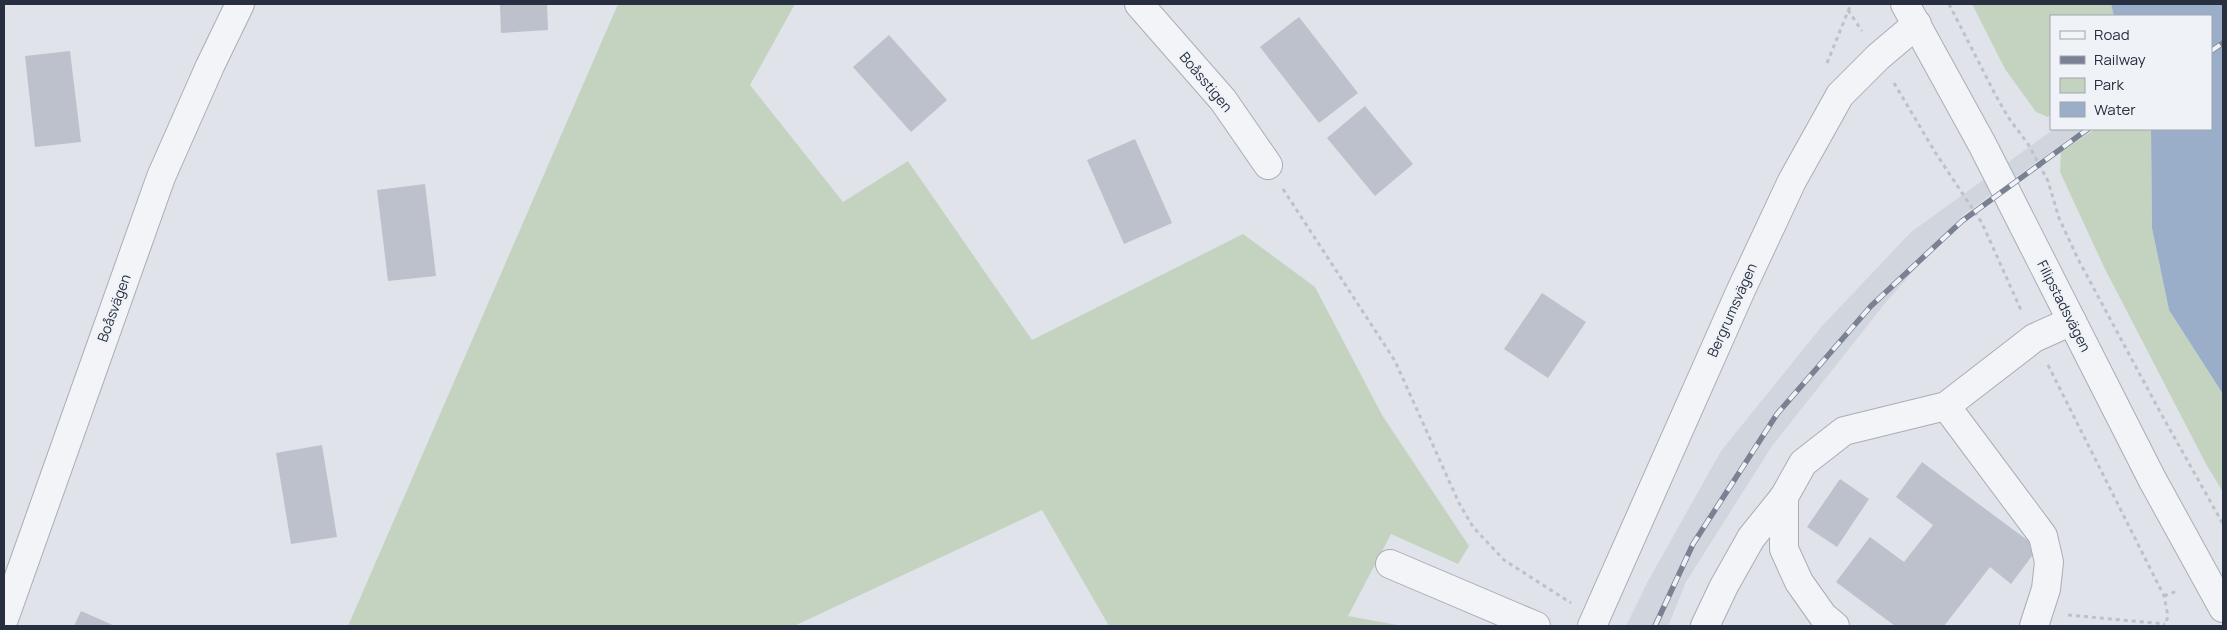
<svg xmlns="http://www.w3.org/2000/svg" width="2227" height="630" viewBox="0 0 2227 630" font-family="Manrope,sans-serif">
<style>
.built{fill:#d1d5de}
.green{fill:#c4d3c0}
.water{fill:#9aaeca}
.building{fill:#bdc1cc}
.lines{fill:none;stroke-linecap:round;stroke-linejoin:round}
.minor-casing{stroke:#a9adb7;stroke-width:30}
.path{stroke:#bdc1c8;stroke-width:3;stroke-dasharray:4 4;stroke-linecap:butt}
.minor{stroke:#f2f4f7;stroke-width:28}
.rail-casing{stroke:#798193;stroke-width:5.5}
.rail{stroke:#eff2f6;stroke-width:4;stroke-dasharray:11;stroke-linecap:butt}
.labels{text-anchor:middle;stroke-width:4;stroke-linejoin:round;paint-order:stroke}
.street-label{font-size:14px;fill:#282f41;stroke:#eff2f6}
</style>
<rect width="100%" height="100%" fill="#e0e3e9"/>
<polygon class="built" points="2054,129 2083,129 1963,215 1886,302 1772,446 1686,582 1668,626 1626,626 1647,583 1721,451 1822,326 1911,232"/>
<g class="green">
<polygon points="618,4 795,4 750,85 843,202 908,161 1032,340 1243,234 1315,287 1382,415 1469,546 1458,564 1391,534 1348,616 1403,626 1109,626 1042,510 794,626 348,626"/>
<polygon points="1972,4 2111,4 2114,16 2051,16 2051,115 2048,117 2036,112 2005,69"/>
<polygon points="2095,129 2151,129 2152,228 2169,310 2223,394 2223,492 2206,464 2104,267 2060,172 2061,152"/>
</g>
<polygon class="water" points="2111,4 2223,4 2223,394 2169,310 2152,228 2151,129 2211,129 2211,16 2114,16"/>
<g class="building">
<polygon points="500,4 547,4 548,30 501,33"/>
<polygon points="1299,17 1358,93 1319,123 1260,47"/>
<polygon points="889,35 947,100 911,132 853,67"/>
<polygon points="70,51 81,142 35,147 25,56"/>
<polygon points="1365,106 1413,164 1375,196 1327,138"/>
<polygon points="1135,139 1172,223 1124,244 1087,160"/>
<polygon points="425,184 436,276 388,281 377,190"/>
<polygon points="1542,293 1586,322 1548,378 1504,349"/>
<polygon points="322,445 337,537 291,544 276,453"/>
<polygon points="1922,462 2038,548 2011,584 1990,567 1944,626 1895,626 1836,582 1870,537 1904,562 1933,525 1896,497"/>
<polygon points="1840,479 1869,499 1837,547 1807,527"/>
<polygon points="81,611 115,626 74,626"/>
</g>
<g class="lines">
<defs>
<g id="minor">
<polyline points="1139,4 1223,100 1268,165"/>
<polyline points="1905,4 1982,144 2152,479 2223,608"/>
<polyline points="1946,406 2043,536 2049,562 2046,589 2034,626"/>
<polyline points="1390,564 1536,626"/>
<polyline points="4,619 161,177 210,66 240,4"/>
<polyline points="1592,626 1741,290 1792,181 1840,95 1878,57 1917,24"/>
<polyline points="1705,626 1724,586 1751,538 1784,497"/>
<polyline points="1835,626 1823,616 1799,582 1784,549 1784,497 1803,463 1844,431 1946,406 2034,338 2072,321"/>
</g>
</defs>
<use href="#minor" class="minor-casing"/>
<g class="path">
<polyline points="1949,4 1996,96 2008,117 2028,144 2048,181 2059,218 2078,259 2159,410 2223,524"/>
<polyline points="1848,10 1862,31"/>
<polyline points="1827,63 1851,4"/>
<polyline points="1894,83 1935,152 1982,223 2021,310"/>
<polyline points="1283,189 1395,361 1459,503 1473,527 1504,560 1571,603"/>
<polyline points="2048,365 2164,596 2168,616 2165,626"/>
<polyline points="2164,596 2179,590"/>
<polyline points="2068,615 2165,624"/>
</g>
<use href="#minor" class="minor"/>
<defs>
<g id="rail">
<polyline points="2211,51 2223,43"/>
<polyline points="1655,626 1693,544 1777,414 1871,306 1962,221 2088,129"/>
</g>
</defs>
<use href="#rail" class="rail-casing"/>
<use href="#rail" class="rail"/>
</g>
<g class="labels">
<g class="street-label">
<text transform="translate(1206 82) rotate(50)" y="5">Boåsstigen</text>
<text transform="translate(2064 306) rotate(63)" y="5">Filipstadsvägen</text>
<text transform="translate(114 308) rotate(-70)" y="5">Boåsvägen</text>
<text transform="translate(1732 310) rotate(-66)" y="5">Bergrumsvägen</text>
</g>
</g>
<rect width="2227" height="630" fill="none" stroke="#282f41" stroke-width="10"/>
<rect x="2050" y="15" width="162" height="115" fill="#eff2f6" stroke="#9fa4ae"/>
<rect x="2060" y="31" width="25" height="8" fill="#f2f4f7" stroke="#9fa4ae"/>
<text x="2094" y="40" font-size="15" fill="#282f41">Road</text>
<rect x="2060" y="56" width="25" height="8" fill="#798193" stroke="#9fa4ae"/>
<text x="2094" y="65" font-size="15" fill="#282f41">Railway</text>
<rect x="2060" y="78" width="25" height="15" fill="#c4d3c0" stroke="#9fa4ae"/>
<text x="2094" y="90" font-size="15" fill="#282f41">Park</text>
<rect x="2060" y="102" width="25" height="15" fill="#9aaeca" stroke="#9fa4ae"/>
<text x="2094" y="115" font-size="15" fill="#282f41">Water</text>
</svg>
